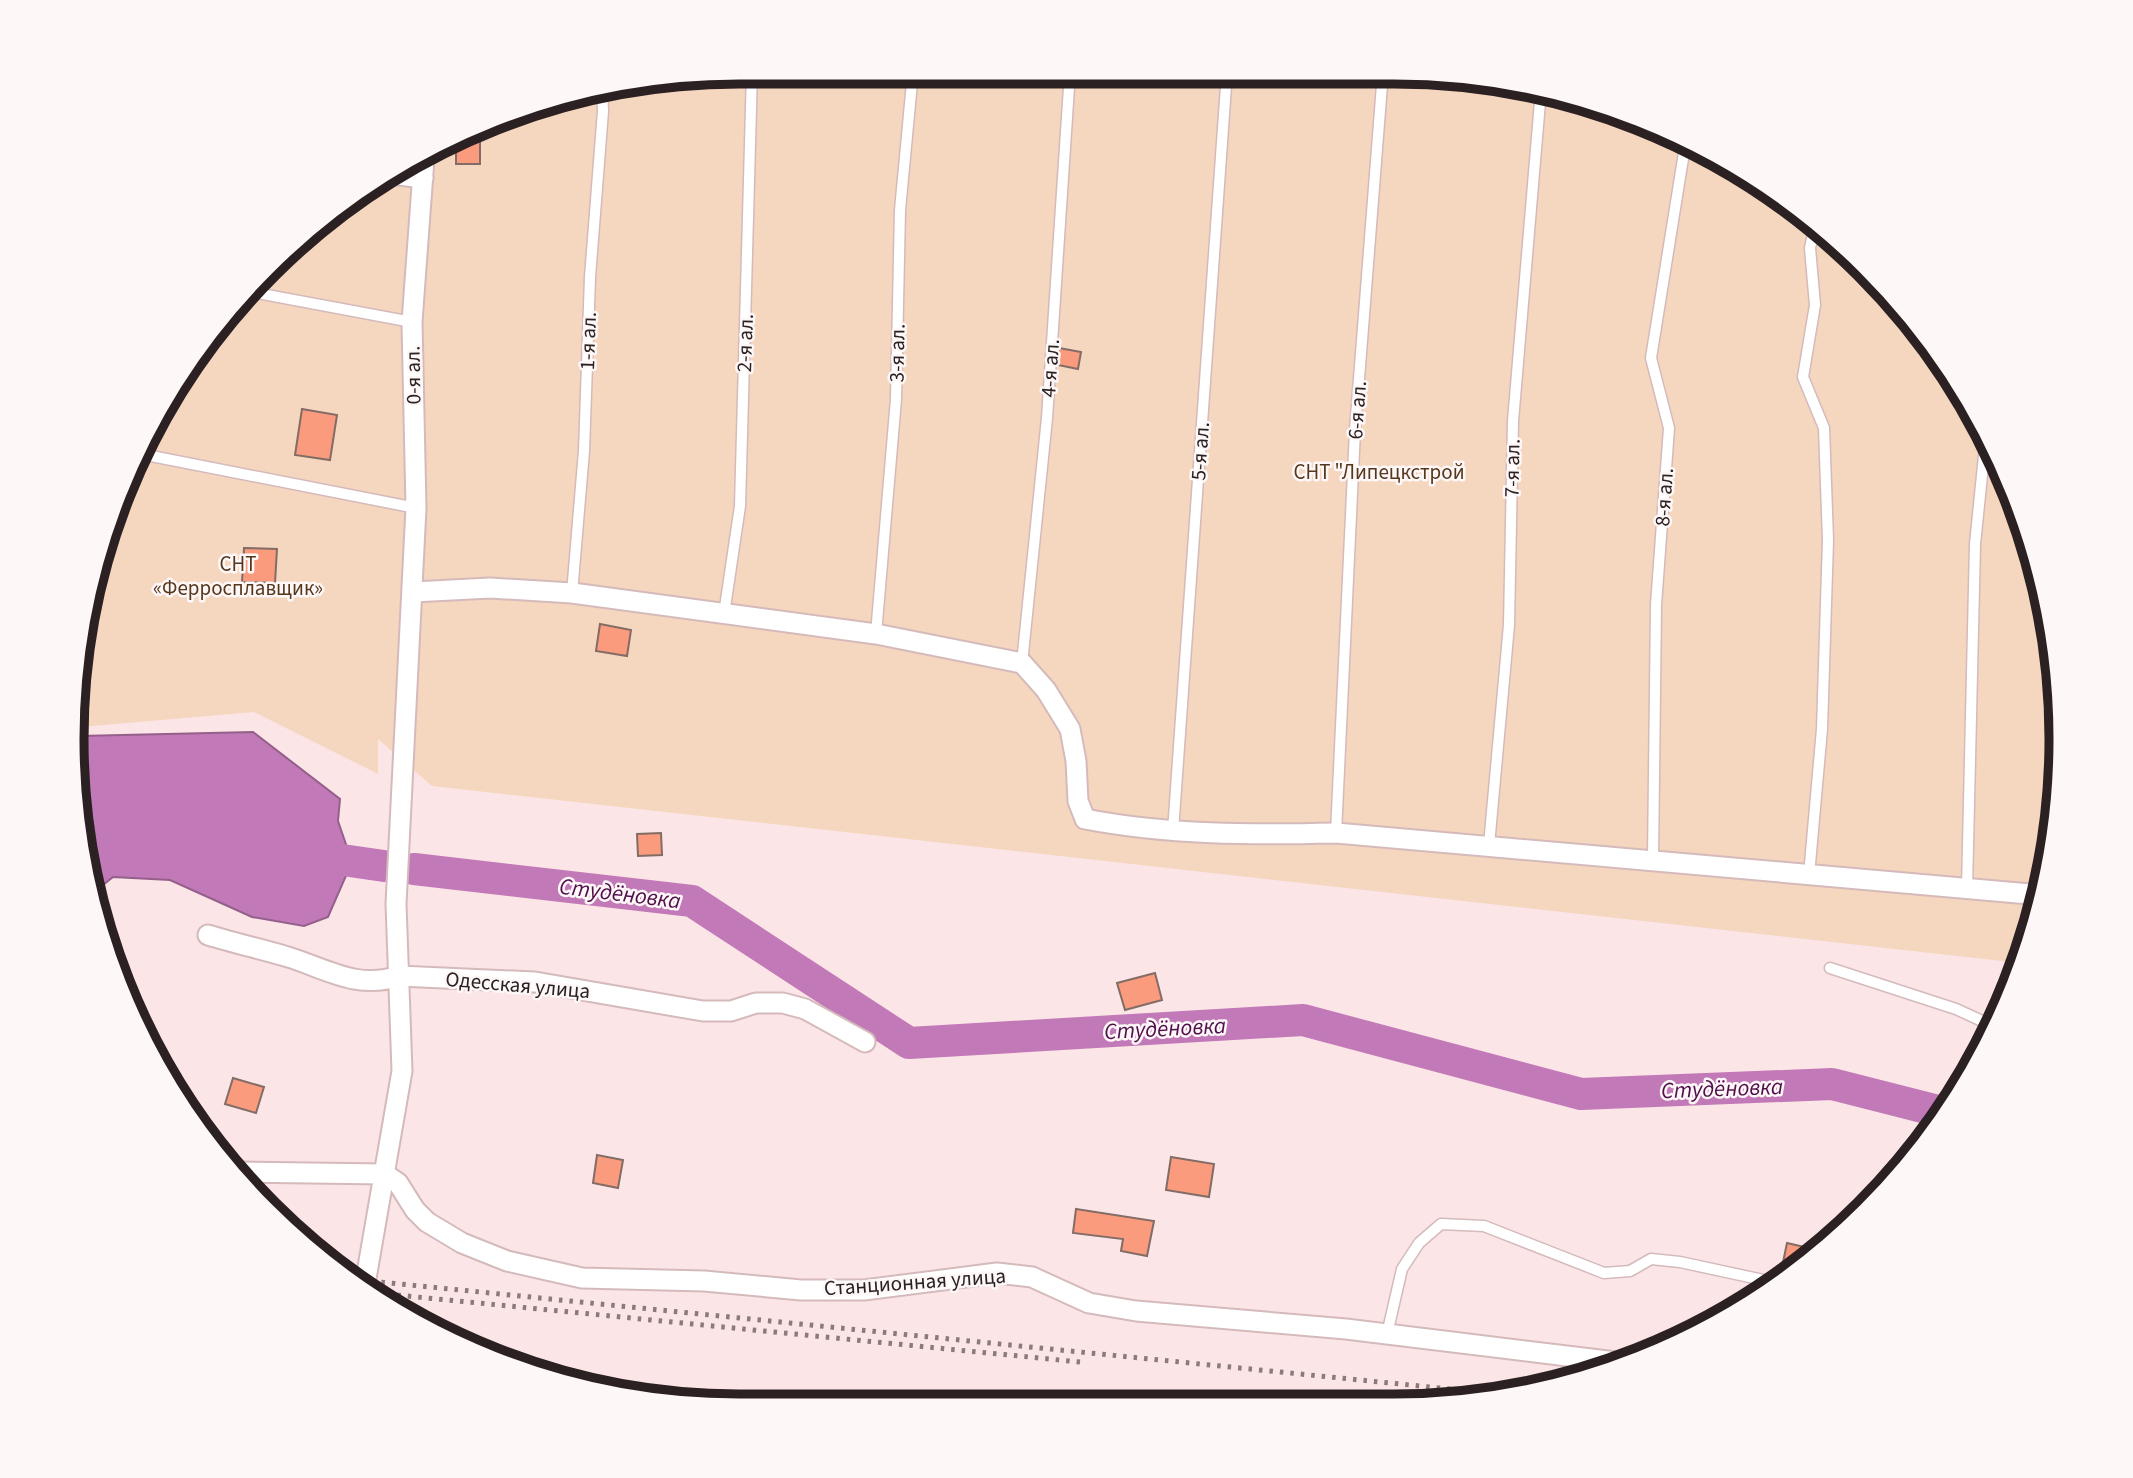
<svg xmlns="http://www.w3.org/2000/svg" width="2133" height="1478" viewBox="0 0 2133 1478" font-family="'Source Sans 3',sans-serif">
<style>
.green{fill:#f5d6bf}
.water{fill:#c279b8;stroke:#955f8b;stroke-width:2}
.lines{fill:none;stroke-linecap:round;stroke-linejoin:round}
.river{stroke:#c279b8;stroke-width:32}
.building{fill:#fb9b7e;stroke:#826c65;stroke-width:2}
.service-casing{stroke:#d5babb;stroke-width:13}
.minor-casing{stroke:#d5babb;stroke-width:23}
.service{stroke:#fff;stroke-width:10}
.minor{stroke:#fff;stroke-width:19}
.rail{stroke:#8a7a7b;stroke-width:5;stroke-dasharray:3.5 7;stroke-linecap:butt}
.labels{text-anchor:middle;stroke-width:5;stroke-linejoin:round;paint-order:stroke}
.street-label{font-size:21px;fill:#2b2122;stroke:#fdf7f7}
.park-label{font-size:21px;fill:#57371c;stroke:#fdf7f7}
.water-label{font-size:23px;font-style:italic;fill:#510f4c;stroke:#fdf7f7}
.rim{fill:none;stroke:#2b2122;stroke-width:9}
</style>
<rect width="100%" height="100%" fill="#fce5e6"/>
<polygon class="green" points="739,72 1394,72 1524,85 1689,141 1866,267 1949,369 2011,484 2049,609 2061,739 2048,870 2020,963 432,786 378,739 378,774 254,712 80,727 77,652 123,483 237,299 369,184 566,95"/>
<polygon class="water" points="253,732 340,799 338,821 352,862 328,917 304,926 252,917 170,880 113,877 93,893 84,869 80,736"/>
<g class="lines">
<g class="river">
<polyline points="308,855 384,866"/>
<polyline points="414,869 692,901 909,1043 1303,1020 1581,1094 1832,1084 1946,1113"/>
</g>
</g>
<g class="building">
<polygon points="465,140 480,140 480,164 456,164 456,144"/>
<polygon points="1059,348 1081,352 1078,369 1058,365"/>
<polygon points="302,409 337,415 330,460 295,455"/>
<polygon points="244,548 277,549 275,583 242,582"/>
<polygon points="600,624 631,630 627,656 596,651"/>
<polygon points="661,833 662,855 638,856 637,834"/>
<polygon points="1155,973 1162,1000 1125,1010 1117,983"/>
<polygon points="233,1078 264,1087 256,1113 225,1104"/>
<polygon points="597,1155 623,1160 618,1188 593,1183"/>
<polygon points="1171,1157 1214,1164 1209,1197 1166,1190"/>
<polygon points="1076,1209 1154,1221 1147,1256 1121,1251 1123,1239 1073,1233"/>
<polygon points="1787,1243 1813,1249 1781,1272"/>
</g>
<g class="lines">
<defs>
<g id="service">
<polyline points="1490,81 1544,91"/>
<polyline points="246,291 412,322"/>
<polyline points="1952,374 1952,384 1985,446 1975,544 1967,889"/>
<polyline points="141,454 416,508"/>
<polyline points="572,593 584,451 590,277 603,111 602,90"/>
<polyline points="724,614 740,506 752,72"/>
<polyline points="876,634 896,399 900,210 913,72"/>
<polyline points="1022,663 1047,418 1070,72"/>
<polyline points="1173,831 1227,72"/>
<polyline points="1336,833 1355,430 1383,72"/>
<polyline points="1489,845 1509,625 1513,421 1541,90"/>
<polyline points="1653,859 1656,605 1669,428 1651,358 1686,140"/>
<polyline points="1809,875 1822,729 1828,540 1824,428 1803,377 1815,305 1810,248 1814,230"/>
<polyline points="1830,968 1956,1009 1993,1026"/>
<polyline points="1387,1334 1402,1269 1419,1243 1441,1224 1484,1226 1604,1273 1630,1271 1651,1259 1680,1262 1768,1281"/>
</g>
<g id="minor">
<polyline points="391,174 423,178"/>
<path d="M413,592L490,588L572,593L876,634L1022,663L1046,690L1070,729L1076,761L1078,801L1085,819C1168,835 1252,835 1336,833L2041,895"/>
<path d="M208,935C234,943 261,949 288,957C327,969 357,990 399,976L535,982L703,1011H731L756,1003H783L805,1009L865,1042"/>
<polyline points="239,1172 385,1174 398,1183 415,1210 427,1222 462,1243 507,1261 582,1278 704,1281 801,1290 864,1290 997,1273 1032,1277 1089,1303 1136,1311 1346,1329 1616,1362"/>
<polyline points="364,1290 402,1071 396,904 416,508 412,322 424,159"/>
<polyline points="578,1384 634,1396"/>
</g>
</defs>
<use href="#service" class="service-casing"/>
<use href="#minor" class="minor-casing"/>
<use href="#service" class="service"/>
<use href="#minor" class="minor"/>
<g class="rail">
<polyline points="350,1279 1510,1395"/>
<polyline points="366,1292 1080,1362"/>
</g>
</g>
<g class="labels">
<g class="street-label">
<text transform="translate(588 341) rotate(-88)" y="7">1-я ал.</text>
<text transform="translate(745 343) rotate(-88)" y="7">2-я ал.</text>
<text transform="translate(897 353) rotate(-89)" y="7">3-я ал.</text>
<text transform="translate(1050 368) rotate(-86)" y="7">4-я ал.</text>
<text transform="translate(413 375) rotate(-91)" y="7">0-я ал.</text>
<text transform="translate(1357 410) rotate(-86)" y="7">6-я ал.</text>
<text transform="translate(1200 451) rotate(-86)" y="7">5-я ал.</text>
<text transform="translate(1512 468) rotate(-89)" y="7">7-я ал.</text>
<text transform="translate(1664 497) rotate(-86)" y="7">8-я ал.</text>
<text transform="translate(518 985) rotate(5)" y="7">Одесская улица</text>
<text transform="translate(915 1282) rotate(-4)" y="7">Станционная улица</text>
</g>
<g class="park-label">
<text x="1379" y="479">СНТ "Липецкстрой</text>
<text x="238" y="571">СНТ<tspan x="238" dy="24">«Ферросплавщик»</tspan></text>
</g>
<g class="water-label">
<text transform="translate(620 893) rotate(7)" y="8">Студёновка</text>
<text transform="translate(1165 1028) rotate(-3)" y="8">Студёновка</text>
<text transform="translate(1722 1088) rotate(-2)" y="8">Студёновка</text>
</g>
</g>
<path d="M0 0H2133V1478H0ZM739 84H1394A655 655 0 0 1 2049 739V739A655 655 0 0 1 1394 1394H739A655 655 0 0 1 84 739V739A655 655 0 0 1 739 84Z" fill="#fdf7f7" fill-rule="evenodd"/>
<path class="rim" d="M739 84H1394A655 655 0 0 1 2049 739V739A655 655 0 0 1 1394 1394H739A655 655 0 0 1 84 739V739A655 655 0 0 1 739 84Z"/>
</svg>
